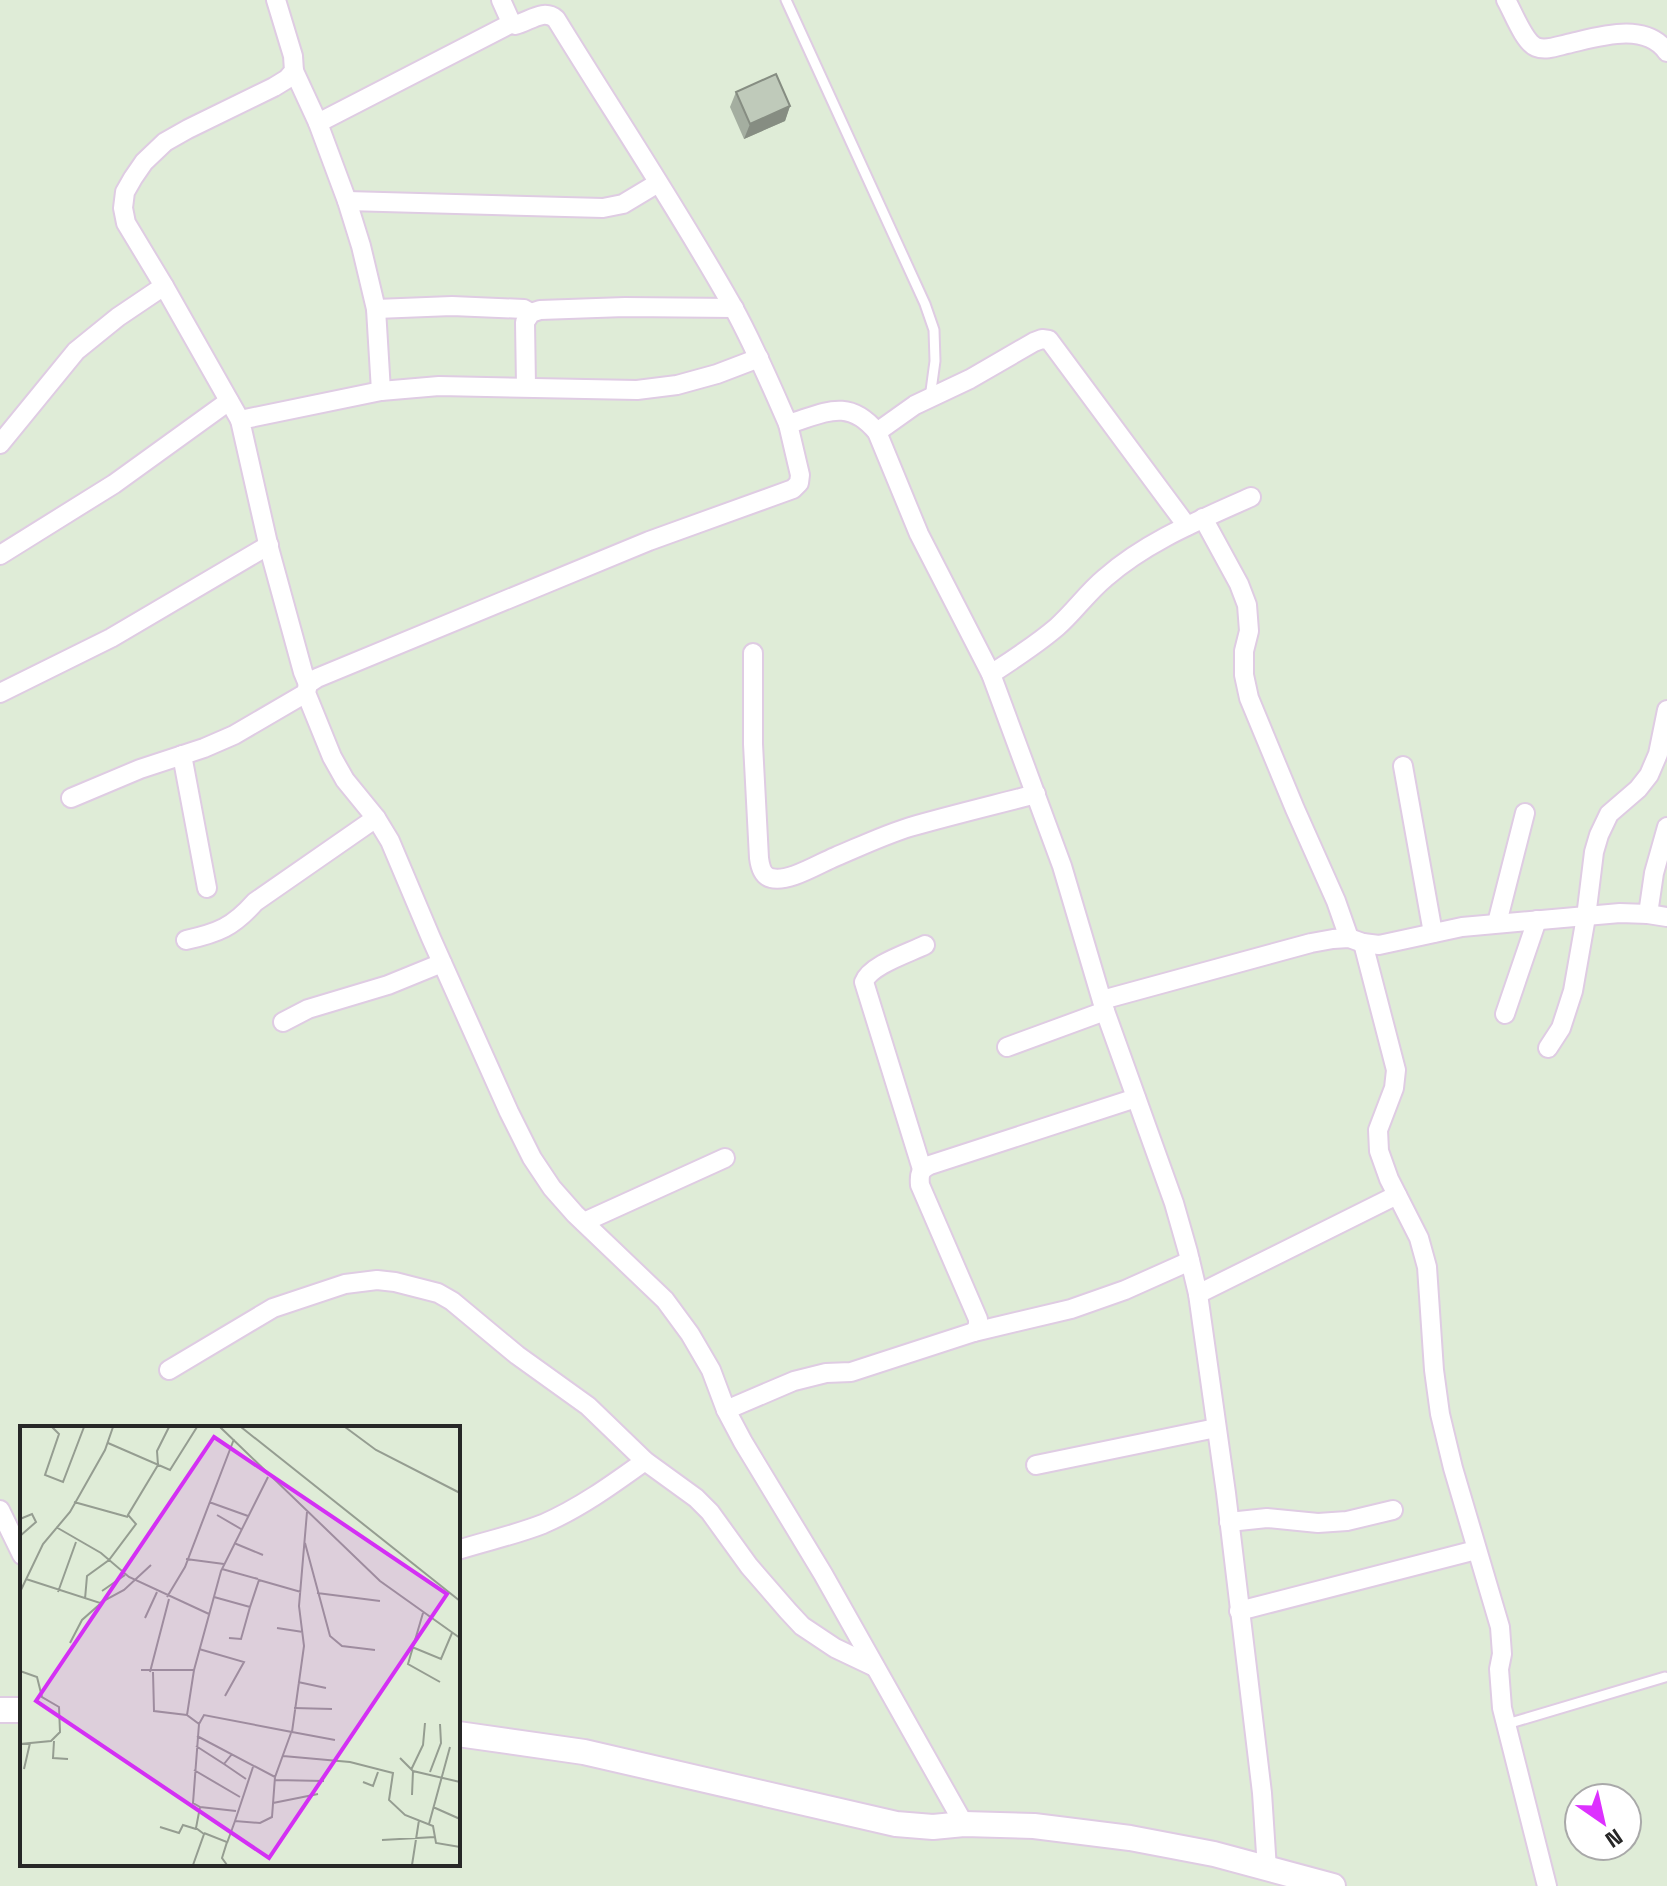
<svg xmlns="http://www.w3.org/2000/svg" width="1667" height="1886" viewBox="0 0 1667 1886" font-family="'Space Grotesk',sans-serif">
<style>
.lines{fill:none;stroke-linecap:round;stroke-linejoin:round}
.service-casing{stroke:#dfcce3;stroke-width:13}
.minor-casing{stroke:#dfcce3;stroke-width:22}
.secondary-casing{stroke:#dfcce3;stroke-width:28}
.service{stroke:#fff;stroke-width:9}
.minor{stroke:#fff;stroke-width:18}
.secondary{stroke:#fff;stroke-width:24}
.wall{fill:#a4aea0}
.shaded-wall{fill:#868d82}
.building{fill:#bfcaba;stroke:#868d82;stroke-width:2}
.inset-road{fill:none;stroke:#959d91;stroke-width:2}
.view{fill:#d430f4;fill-opacity:0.15;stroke:#d430f4;stroke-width:4}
.inset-edge{fill:none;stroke:#272727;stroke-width:4}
</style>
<rect width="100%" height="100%" fill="#dfecd7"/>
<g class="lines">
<defs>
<g id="service">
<polyline points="786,0 925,304 934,330 935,361 930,398"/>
<polyline points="1507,1724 1665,1677"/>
</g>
<g id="minor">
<path d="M501,0L510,20L515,25C529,22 543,8 556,19C615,115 678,209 733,307C754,345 771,385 788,424C825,413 848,397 877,432L919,534L991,674L1062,866L1105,1011L1174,1203L1188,1252L1198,1294L1226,1493L1262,1793L1267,1869"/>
<path d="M1506,0C1513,12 1524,42 1536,47C1546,51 1558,46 1567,44C1598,37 1645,21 1667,52"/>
<polyline points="294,71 318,123 347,201 361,246 376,309 381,391"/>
<polyline points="318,123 512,23"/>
<polyline points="347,201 603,208 623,204 658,183"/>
<polyline points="376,309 452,306 524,309 531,313"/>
<polyline points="526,386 525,322 531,313 540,310 625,307 734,308"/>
<polyline points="240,420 164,286 126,223 123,208 125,192 133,178 144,162 165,142 188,129 274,87 287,79 294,71 293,56 276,0"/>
<polyline points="788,424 800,475 799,483 793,489 649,541 317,678 308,684 306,693 332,757 345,780 376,818 390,841 431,938 509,1112 532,1158 552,1188 575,1214 665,1300 690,1334 711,1370 726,1410 743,1442 823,1574 964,1824"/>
<polyline points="877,432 915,405 970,379 1034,342 1042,339 1049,340 1187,526"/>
<polyline points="0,444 76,351 118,317 164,286"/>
<polyline points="1203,518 1239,584 1247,605 1249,631 1244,651 1244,675 1249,698 1295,809 1336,901 1349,938"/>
<polyline points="0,555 114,484 229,401"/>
<path d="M753,653V744L759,858C760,866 762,876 771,878C788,883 818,864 835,857C859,847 884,835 910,827C952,815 994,805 1036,794"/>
<path d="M991,674C1014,659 1036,645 1057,627C1074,612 1087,593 1105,578C1147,541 1200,520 1251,497"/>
<polyline points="308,684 303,672 269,548 240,420 381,391 439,386 637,390 677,385 717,374 759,358"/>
<polyline points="0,693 111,638 269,545"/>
<polyline points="182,755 207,888"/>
<polyline points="1403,766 1433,933"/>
<polyline points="71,798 140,769 204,748 234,735 306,693"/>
<polyline points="1648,914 1654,873 1667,827"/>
<polyline points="1497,923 1525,813"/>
<path d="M186,940C218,933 233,927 255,902L376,818"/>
<polyline points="1363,943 1396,1070 1394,1088 1378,1130 1379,1151 1389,1179 1419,1238 1427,1267 1434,1370 1440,1414 1453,1468 1500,1627 1502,1654 1499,1669 1502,1708 1547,1886"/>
<polyline points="1102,1000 1311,943 1333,939 1349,938 1363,943 1379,945 1462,927 1620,913 1648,914 1667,917"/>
<polyline points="1505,1014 1537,920"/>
<polyline points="283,1022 308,1009 388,985 442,963"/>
<polyline points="1007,1047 1105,1011"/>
<polyline points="1548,1048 1561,1028 1573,991 1586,917 1594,852 1599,835 1609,814 1638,789 1649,775 1658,754 1667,710"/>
<path d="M922,1169L864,982C870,965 909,953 925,945"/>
<polyline points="584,1222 725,1158"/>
<polyline points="1198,1294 1397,1195"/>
<polyline points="974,1332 1071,1309 1125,1290 1190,1261"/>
<polyline points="169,1370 273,1308 345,1284 377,1280 395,1282 438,1293 452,1301 517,1355 588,1406 645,1461 696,1498 710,1512 749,1566 788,1611 802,1626 835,1648 875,1667"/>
<path d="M726,1410L794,1381L826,1373L851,1372L974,1332L978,1326V1319L920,1185C919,1174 920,1170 930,1165L1136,1098"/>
<polyline points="1036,1465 1216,1428"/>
<polyline points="0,1510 22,1555"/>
<polyline points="1229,1522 1267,1518 1318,1523 1347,1521 1393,1510"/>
<path d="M458,1550C486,1541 515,1535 543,1524C580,1508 613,1484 645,1461"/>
<polyline points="1239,1611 1476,1550"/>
</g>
<g id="secondary">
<polyline points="0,1710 22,1710"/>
<polyline points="458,1734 584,1752 896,1824 933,1827 964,1824 1034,1826 1130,1838 1214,1854 1333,1886"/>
</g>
</defs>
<use href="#service" class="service-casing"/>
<use href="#minor" class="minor-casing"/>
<use href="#secondary" class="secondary-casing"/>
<use href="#service" class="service"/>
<use href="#minor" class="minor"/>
<use href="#secondary" class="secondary"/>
</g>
<polygon class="wall" points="736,92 790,106 785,121 744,139 730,107"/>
<polygon class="shaded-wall" points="790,106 785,121 744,139 750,124"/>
<polygon class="building" points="776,74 790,106 750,124 736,92"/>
<g transform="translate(20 1426)">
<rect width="440" height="440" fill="#dfecd7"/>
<path class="inset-road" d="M32,1L39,8L25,49L43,56L64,1M200,1L360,155L440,212M221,1L440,175M325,1L356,24L440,67M88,17L150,44L177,1M54,76L108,91M189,76L228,90M197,89L221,103M0,93L12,88L16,96L0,110M36,101L81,127L109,151L189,188M214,117L243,129M285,117L310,210L322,220L355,224M166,133L204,138M202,143L238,153M6,153L80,177L104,164L131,139M82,165L105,149M0,166L23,118L50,86L85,24L93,1M38,166L56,116M297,167L360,175M147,171L165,141L214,13M194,171L230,181L239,154L281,166M65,173L67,150L89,134L116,98L108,89L138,39L137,25L149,1M403,187L388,238L420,256M125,192L137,166M257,202L283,206M209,212L221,213L230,181M50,217L62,194L80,178M392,221L421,233L432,207M179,223L224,236L205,270M121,244H174M0,245L17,251L22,271L39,281L40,306L31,315L0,318M130,246L149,173M133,246L134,285L167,289M278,256L306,262M274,282L312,283M179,298L184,289L272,306L284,220L279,180L287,86M272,306L315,314M177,310L255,351L271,307M34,315L33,332L48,333M176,320L204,338L212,328M263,330L330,336L373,347L369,374L385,389L413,400L416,417L440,421M380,332L393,345L440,356M204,338L226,353M4,343L10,317M174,344L220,371M391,344L403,319L405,297M410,346L421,317L420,298M255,354L304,355M343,356L353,360L358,346M392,369L393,345M253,377L298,368M180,381L216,385M413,381L440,393M215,395L233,341M409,398L430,321M140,401L159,407L163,399L176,403M184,407L207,416L202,432L207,439M362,414L415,411M207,417L215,395L240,397L252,391L255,351M173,439L184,408L176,402L180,381L173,377L179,298L167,289L174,244L201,145L248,51M392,439L399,394"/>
<path class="view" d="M194,11L427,168L249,432L16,275Z"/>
<rect width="440" height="440" class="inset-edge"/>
</g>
<g transform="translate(1603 1822) rotate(146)"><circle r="38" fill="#ffffff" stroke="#a9a9a9" stroke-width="2"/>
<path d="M0-6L14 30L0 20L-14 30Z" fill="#dd31ff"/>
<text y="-12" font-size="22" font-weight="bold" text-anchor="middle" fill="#272727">N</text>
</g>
</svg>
